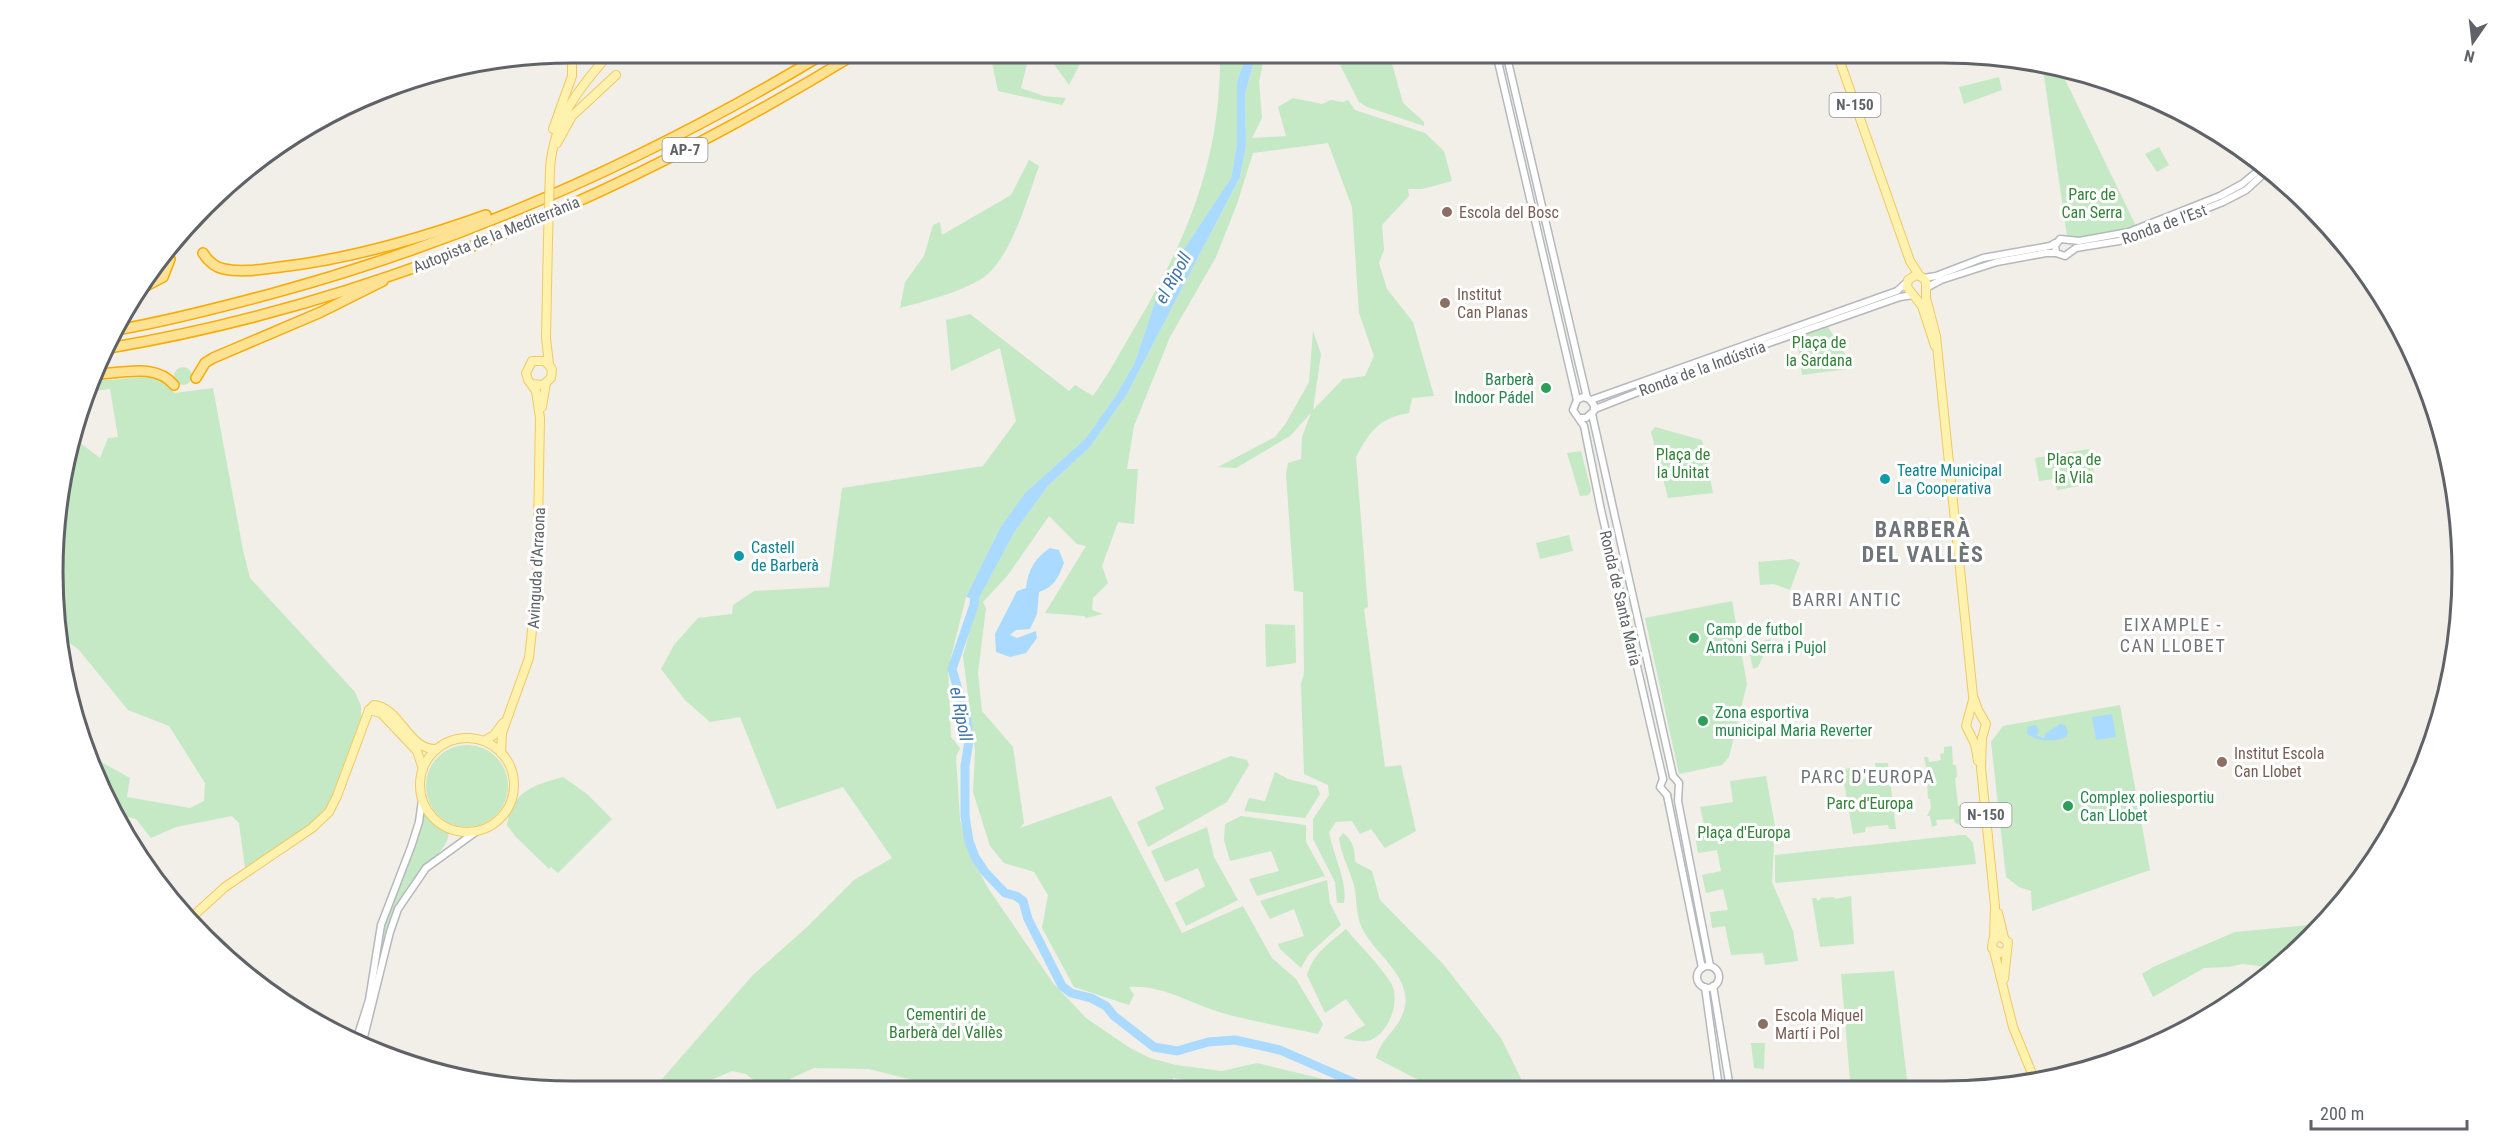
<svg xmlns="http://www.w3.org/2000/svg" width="2515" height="1144" viewBox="0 0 2515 1144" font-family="'Roboto Condensed',sans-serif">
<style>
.green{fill:#c5e8c5}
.water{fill:#aadaff}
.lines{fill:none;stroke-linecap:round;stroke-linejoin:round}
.river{stroke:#aadaff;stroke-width:9}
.minor-casing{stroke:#b5b8bc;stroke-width:9}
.major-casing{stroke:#f2c960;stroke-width:10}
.highway-casing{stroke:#f9ab00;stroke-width:12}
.minor{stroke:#fff;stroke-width:6}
.major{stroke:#fff2af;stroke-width:8}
.highway{stroke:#fde293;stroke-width:9}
.major-bridge-casing{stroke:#f2c960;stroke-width:10;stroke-linecap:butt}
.major-bridge{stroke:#fff2af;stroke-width:8}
.education-dot{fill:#8d6e63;stroke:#fff;stroke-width:2}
.leisure-dot{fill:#2e9e5b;stroke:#fff;stroke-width:2}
.culture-dot{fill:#0f9aa8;stroke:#fff;stroke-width:2}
.labels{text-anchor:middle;stroke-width:6;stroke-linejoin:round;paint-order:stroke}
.shield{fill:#fff;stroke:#8f9295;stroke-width:1.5}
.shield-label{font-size:15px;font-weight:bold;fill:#5f6368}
.park-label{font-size:16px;fill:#348238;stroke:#fff}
.education-label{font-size:16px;fill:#785e54;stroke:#fff;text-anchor:start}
.street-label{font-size:16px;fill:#5f6368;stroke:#fff}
.leisure-label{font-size:16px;fill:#27864d;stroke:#fff;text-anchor:start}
.culture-label{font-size:16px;fill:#0d838f;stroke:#fff;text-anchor:start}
.water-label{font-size:18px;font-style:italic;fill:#4174aa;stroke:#fff}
.neighbourhood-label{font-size:18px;letter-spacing:1.5px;fill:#70757a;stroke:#fff}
.district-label{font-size:22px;font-weight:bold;letter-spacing:1.5px;fill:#70757a;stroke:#fff}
.rim{fill:none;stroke:#5f6368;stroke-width:3}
</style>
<rect width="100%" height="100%" fill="#f1efe8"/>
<g class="green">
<path d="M1220,53H1247L1237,82V145L1231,178L1161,284L1135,362L1117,394L1086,438L1025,493L1000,528L966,597L948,669L951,737L960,748L956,757L960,819L969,853L988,888L1053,983L1086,1018L1130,1048L1150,1058L1176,1065L1222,1071L1257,1063L1365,1089H1241L1173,1078L1171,1090H952L869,1069L814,1068L790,1079L792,1091H767L746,1074L732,1071L685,1091H662L656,1086L752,976L806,928L854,880L892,858L843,787L777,809L740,717L710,722L685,700L661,669L674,645L698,618L732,614L733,605L754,591L829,587L842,488L983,466L1016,421L1000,348L951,371L946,320L970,314L1069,391L1075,385L1093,396C1110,372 1123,347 1138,322C1190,233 1221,157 1220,53Z"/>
<path d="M1256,53H1265L1259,82L1262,118L1252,138L1286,136L1278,107L1293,98L1322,104L1331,100L1343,102L1348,100L1355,110L1425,133L1444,151L1452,181L1422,189H1408L1409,196L1382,225L1384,250L1379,263L1387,289L1413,322L1434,396L1412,398L1409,413C1379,418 1370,431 1356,457L1368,607L1364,609L1385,767L1401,765L1416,831L1385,848L1371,829L1360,834L1352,821L1336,822L1329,832C1333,856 1348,881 1344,903H1337L1335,882L1313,839V819L1329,795L1328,785L1304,774L1301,683L1304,674L1303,592L1294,591L1286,474L1288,463L1301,459L1302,437L1311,413L1290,436L1236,468L1218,467L1275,437L1286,423L1309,382L1313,331L1321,354L1313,410L1343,379L1365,376L1374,356L1359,313L1352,207L1328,143L1253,153L1237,204L1216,257L1170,337L1134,426L1127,469H1138L1134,524L1118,522L1102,566L1108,583L1093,598L1092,610L1103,614L1086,618L1084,616L1045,613L1086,546L1077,544L1049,516L1008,575L983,602L986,608L978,673L982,711L1013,747L1024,823L1020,828L1111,796L1182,933L1243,906L1272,958L1296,979L1323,1024L1318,1034C1283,1026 1246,1021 1213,1010C1184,1000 1160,985 1129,987L1134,995L1129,1005L1074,987L1042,928L1048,895L1034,872L1004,863L990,846L973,792L975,751L963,656L978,600L1015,531L1048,486L1090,447L1127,394L1240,177L1246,146L1245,95Z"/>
<polygon points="1334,53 1389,53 1403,103 1424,122 1424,126 1367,107 1359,102"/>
<polygon points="991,58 1083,58 1069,85 1053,63 1027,64 1021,88 1044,96 1066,98 1062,105 998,91"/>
<path d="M2042,62L2059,67L2136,226C2116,233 2088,241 2067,236Z"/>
<polygon points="1999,77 2002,90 1964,104 1959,87"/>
<polygon points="2159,147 2169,165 2157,172 2145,154"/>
<path d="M1029,160L1039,166C1027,199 1010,264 978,281C954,294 925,301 900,308L905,282L924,256L933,225L940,222L942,235L1011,195Z"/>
<polygon points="1828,327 1854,368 1802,375 1797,338"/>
<circle cx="183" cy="376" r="9"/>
<polygon points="142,377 160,378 175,393 213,388 243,550 250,578 355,692 361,706 361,718 326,812 311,825 245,868 239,823 232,816 176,827 151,838 136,819 115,814 94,758 130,778 127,797 190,808 204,801 205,783 169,726 128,710 79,650 59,635 53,572 62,471 75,439 100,458 108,438 118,437 110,389 93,391 96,381"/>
<polygon points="1655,427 1702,440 1713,493 1668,498 1651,432"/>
<polygon points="2089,449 2096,483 2057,490 2055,479 2039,481 2035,458"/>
<polygon points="1581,451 1591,490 1589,495 1580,496 1567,453"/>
<polygon points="1569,535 1573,551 1540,559 1536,543"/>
<polygon points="1792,559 1800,563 1790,590 1774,584 1760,585 1758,562"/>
<polygon points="1732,601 1747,684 1729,757 1722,765 1679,774 1645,618"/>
<polygon points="1265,624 1295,625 1296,663 1266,667"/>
<polygon points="1771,639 1758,667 1753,669 1748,645"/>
<polygon points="2120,705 2150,870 2032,911 2031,891 2019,887 2006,877 1991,742 2003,726"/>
<circle cx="467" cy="786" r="41"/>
<polygon points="1952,746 1953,765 1956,765 1957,777 1955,778 1958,805 1960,806 1960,825 1955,823 1954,819 1936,820 1937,825 1932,827 1930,816 1927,816 1931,808 1930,799 1928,799 1927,780 1922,772 1924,772 1926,767 1924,757 1928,757 1929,762 1941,760 1940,754 1944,753 1944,747"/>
<polygon points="1231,756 1247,760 1249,765 1227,802 1148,847 1137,822 1164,809 1155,787"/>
<polygon points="1875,763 1888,763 1896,829 1889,829 1888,825 1866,827 1865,832 1853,834 1842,771 1854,766 1856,780 1875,777 1877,775"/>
<polygon points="1275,772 1288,779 1317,786 1320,794 1305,818 1244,811 1249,798 1265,801"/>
<polygon points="1766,776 1775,826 1772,882 1793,931 1798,961 1765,965 1763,953 1731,955 1725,926 1712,928 1710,912 1728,910 1723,889 1706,893 1702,875 1721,871 1717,850 1698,853 1695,835 1706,833 1700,807 1733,802 1730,781"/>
<path d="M563,777L587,794L612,819L558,873L551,867L549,869L516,837L507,825C513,790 534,785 563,777Z"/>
<path d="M425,811L435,824L449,833C447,851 419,872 407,888C399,899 394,912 389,925C386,933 386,940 382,947L385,923L412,856Z"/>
<polygon points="1241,816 1306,825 1306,842 1325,876 1257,896 1249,879 1279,871 1271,851 1230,861 1224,840 1225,824"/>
<polygon points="1207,827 1214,857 1238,900 1186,926 1175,903 1205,886 1198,868 1165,882 1151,851"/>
<path d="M1343,833C1353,840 1355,850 1355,862L1372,871L1380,900L1444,965L1501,1038L1526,1089H1440L1430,1086L1376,1058C1382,1036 1400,1030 1405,1006C1410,978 1380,957 1366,935C1353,914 1359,901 1353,882C1348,866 1341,854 1339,838Z"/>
<polygon points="1961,835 1966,835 1973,843 1976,864 1776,883 1775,881 1775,855"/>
<polygon points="1327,880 1330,903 1341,925 1309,954 1301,968 1280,949 1278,944 1304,936 1294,909 1270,919 1260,901"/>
<polygon points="1851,896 1854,944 1820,947 1812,898 1816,898 1818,901 1821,898 1834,897 1835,899"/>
<polygon points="2319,924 2275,968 2242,964 2229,967 2204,968 2153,997 2142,974 2153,967 2235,932"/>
<path d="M1346,929C1360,946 1379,964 1391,983C1401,1001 1389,1032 1371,1040C1362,1043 1352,1040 1343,1038L1365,1025L1346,999L1325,1013L1307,975C1313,954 1329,943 1346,929Z"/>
<polygon points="1894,971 1908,1087 1797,1088 1798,1080 1850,1080 1841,974"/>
<polygon points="1751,1043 1765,1043 1764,1069 1754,1068"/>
</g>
<g class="water">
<polygon points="1247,53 1256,53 1245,95 1246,146 1240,177 1127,394 1090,447 1048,486 1015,531 978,600 966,597 1000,528 1025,493 1086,438 1117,394 1135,362 1161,284 1231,178 1237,145 1237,82"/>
<path d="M1050,548L1059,550L1064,563C1058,578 1054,587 1039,592L1037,614L1030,629L1016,630L1010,635L1017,638L1036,631L1037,638L1026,653L1010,657L996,652L995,634L1017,591L1026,588C1028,570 1035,558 1050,548Z"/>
<polygon points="2112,714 2116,737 2096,740 2092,717"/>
<path d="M2060,724L2064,725L2068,730L2067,736C2057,743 2035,742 2027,733L2028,727L2035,725L2039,730L2037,736L2044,738L2046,733Z"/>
</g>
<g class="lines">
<polyline class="river" points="975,589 974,605 952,669 967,720 969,741 965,766 965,816 969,841 975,857 985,872 1005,893 1016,896 1023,901 1028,919 1062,986 1071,993 1091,998 1106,1006 1114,1016 1154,1047 1177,1051 1208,1042 1235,1040 1280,1050 1362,1086 1405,1089"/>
<defs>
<g id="minor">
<polyline points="1496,53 1577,400"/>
<polyline points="1506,53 1587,398"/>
<polyline points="2056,253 2055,246 2060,239 2079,241 2129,232 2220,196 2242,184 2264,166"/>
<polyline points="1924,278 1936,276 1983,258 2050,246 2055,243"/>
<polyline points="1926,288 1941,280 1997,262 2046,253 2056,253 2065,256 2076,248 2119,241 2137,236 2223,202 2246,190 2268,170"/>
<polyline points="1591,400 1897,291 1907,282"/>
<polyline points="1595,409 1715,362 1900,297 1913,295"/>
<polyline points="1592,414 1673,776"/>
<polyline points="1579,418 1586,418 1594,411 1594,405 1589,399 1583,397 1577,400 1573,410 1584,426 1601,510 1663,779"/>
<polyline points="1673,776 1679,783 1678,801 1710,966"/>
<polyline points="1663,779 1660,787 1667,795"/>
<polyline points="1667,795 1702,968"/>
<circle cx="1708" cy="977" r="11"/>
<polyline points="1713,986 1730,1088"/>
<polyline points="1705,987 1719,1088"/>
<polyline points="356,1041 369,1000 381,925 411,847 419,822 422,800"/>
<polyline points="362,1045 390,932 398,909 426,868 477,831"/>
</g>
<g id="major">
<polyline points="1837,53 1910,261 1919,275"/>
<polyline points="553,129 572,76 572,59 577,53"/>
<polyline points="557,143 572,116 616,75"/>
<path d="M550,168C554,119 579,88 610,53"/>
<polyline points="548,239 546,338 549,364"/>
<polyline points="1935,346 1922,306 1907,287 1908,280 1916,275 1922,277 1926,282 1926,298 1936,336 1973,696 1978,710 1986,724 1982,738 1981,768 1995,906 1994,939"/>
<polyline points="542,407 546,383"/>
<polyline points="1973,700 1966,726 1975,744 1978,761"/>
<path d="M369,710L374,705C401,708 408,750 436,749"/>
<polyline points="369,710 381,713 417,751 423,769"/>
<circle cx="467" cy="785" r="47"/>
<polyline points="484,741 494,735 503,723"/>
<polyline points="501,753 502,733 529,658 537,584 540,418 536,391 528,380 526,373 532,361 545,361 552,369 551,378 543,385 532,384"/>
<polyline points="1998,913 2004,938"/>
<polyline points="192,917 225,887 312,828 329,812 337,796 369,710"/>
<polyline points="1994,951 2013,1027 2035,1081"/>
<polyline points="2004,979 2008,942 2000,936 1993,940 1992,948 2000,953 2006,951"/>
</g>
<g id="highway">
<path d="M203,253C208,261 214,267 224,269C242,273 263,269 280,267C351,259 419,239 486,215"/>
<polyline points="142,288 163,277 170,259"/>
<path d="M116,330C169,321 222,307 274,293C469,240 653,157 825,53"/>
<path d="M109,348C375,303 628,193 857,53"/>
<path d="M99,374C124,373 156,363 174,385"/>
<polyline points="196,378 205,363 213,358 321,312 383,281"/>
</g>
</defs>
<use href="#minor" class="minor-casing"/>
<use href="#major" class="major-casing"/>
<use href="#highway" class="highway-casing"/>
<use href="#minor" class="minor"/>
<use href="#major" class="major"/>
<use href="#highway" class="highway"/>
<defs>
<polyline id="major-bridge" points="548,239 550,168"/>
</defs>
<use href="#major-bridge" class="major-bridge-casing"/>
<use href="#major-bridge" class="major-bridge"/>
</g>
<g class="education-dot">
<circle cx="1447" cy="212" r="6"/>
<circle cx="1445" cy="303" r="6"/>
<circle cx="2222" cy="762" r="6"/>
<circle cx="1763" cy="1024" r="6"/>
</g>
<g class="leisure-dot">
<circle cx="1546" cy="388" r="6"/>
<circle cx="1694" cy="638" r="6"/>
<circle cx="1703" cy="721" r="6"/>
<circle cx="2068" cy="806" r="6"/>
</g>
<g class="culture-dot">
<circle cx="1885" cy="479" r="6"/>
<circle cx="739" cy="556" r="6"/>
</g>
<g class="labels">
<g class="shield">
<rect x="1829.5" y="93" width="51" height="24" rx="4.5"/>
<rect x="662.5" y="138" width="45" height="24" rx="4.5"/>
<rect x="1960.5" y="803" width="51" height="24" rx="4.5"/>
</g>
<g class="shield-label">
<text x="1855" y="110">N-150</text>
<text x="685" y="155">AP-7</text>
<text x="1986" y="820">N-150</text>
</g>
<g class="park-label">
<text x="2092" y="200">Parc de<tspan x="2092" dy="18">Can Serra</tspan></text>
<text x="1819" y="348">Plaça de<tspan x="1819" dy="18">la Sardana</tspan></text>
<text x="1683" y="460">Plaça de<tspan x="1683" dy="18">la Unitat</tspan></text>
<text x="2074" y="465">Plaça de<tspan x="2074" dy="18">la Vila</tspan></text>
<text x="1870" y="809">Parc d'Europa</text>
<text x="1744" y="838">Plaça d'Europa</text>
<text x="946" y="1020">Cementiri de<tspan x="946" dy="18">Barberà del Vallès</tspan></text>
</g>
<g class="education-label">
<text x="1459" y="218">Escola del Bosc</text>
<text x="1457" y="300">Institut<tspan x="1457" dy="18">Can Planas</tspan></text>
<text x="2234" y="759">Institut Escola<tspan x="2234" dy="18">Can Llobet</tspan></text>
<text x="1775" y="1021">Escola Miquel<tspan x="1775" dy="18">Martí i Pol</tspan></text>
</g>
<g class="street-label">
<text transform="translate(2164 224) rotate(-20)" y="6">Ronda de l'Est</text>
<text transform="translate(496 234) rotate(-22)" y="6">Autopista de la Mediterrània</text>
<text transform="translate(1702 368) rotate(-20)" y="6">Ronda de la Indústria</text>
<text transform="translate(536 568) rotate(-87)" y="6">Avinguda d'Arraona</text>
<text transform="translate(1621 598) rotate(77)" y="6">Ronda de Santa Maria</text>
</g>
<g class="leisure-label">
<text x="1534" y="385" text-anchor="end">Barberà<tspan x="1534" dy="18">Indoor Pádel</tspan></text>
<text x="1706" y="635">Camp de futbol<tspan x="1706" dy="18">Antoni Serra i Pujol</tspan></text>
<text x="1715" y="718">Zona esportiva<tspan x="1715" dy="18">municipal Maria Reverter</tspan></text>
<text x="2080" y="803">Complex poliesportiu<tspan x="2080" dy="18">Can Llobet</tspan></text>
</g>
<g class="culture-label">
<text x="1897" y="476">Teatre Municipal<tspan x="1897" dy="18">La Cooperativa</tspan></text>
<text x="751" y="553">Castell<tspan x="751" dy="18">de Barberà</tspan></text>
</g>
<g class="water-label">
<text transform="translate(1173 278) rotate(-61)" y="6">el Ripoll</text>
<text transform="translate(961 714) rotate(79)" y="6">el Ripoll</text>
</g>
<g class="neighbourhood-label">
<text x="1847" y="606">BARRI ANTIC</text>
<text x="2173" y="631">EIXAMPLE -<tspan x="2173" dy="21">CAN LLOBET</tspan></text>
<text x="1868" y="783">PARC D'EUROPA</text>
</g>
<g class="district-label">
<text x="1923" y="537">BARBERÀ<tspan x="1923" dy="25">DEL VALLÈS</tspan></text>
</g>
</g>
<path d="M0 0H2515V1144H0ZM572 63H1943A509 509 0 0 1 2452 572V572A509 509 0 0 1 1943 1081H572A509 509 0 0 1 63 572V572A509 509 0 0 1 572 63Z" fill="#fff" fill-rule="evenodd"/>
<path class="rim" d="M572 63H1943A509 509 0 0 1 2452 572V572A509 509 0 0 1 1943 1081H572A509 509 0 0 1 63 572V572A509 509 0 0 1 572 63Z"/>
<g transform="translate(2473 42) rotate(194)" stroke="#ffffff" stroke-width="4.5" paint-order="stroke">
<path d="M0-4.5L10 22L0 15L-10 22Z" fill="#5f6368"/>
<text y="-9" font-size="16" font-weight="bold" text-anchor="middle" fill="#5f6368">N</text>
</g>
<path d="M2311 1120v9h156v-9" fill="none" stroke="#5f6368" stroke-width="3"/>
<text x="2320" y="1120" font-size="18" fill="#5f6368" stroke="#ffffff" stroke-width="4.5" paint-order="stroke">200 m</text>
</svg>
